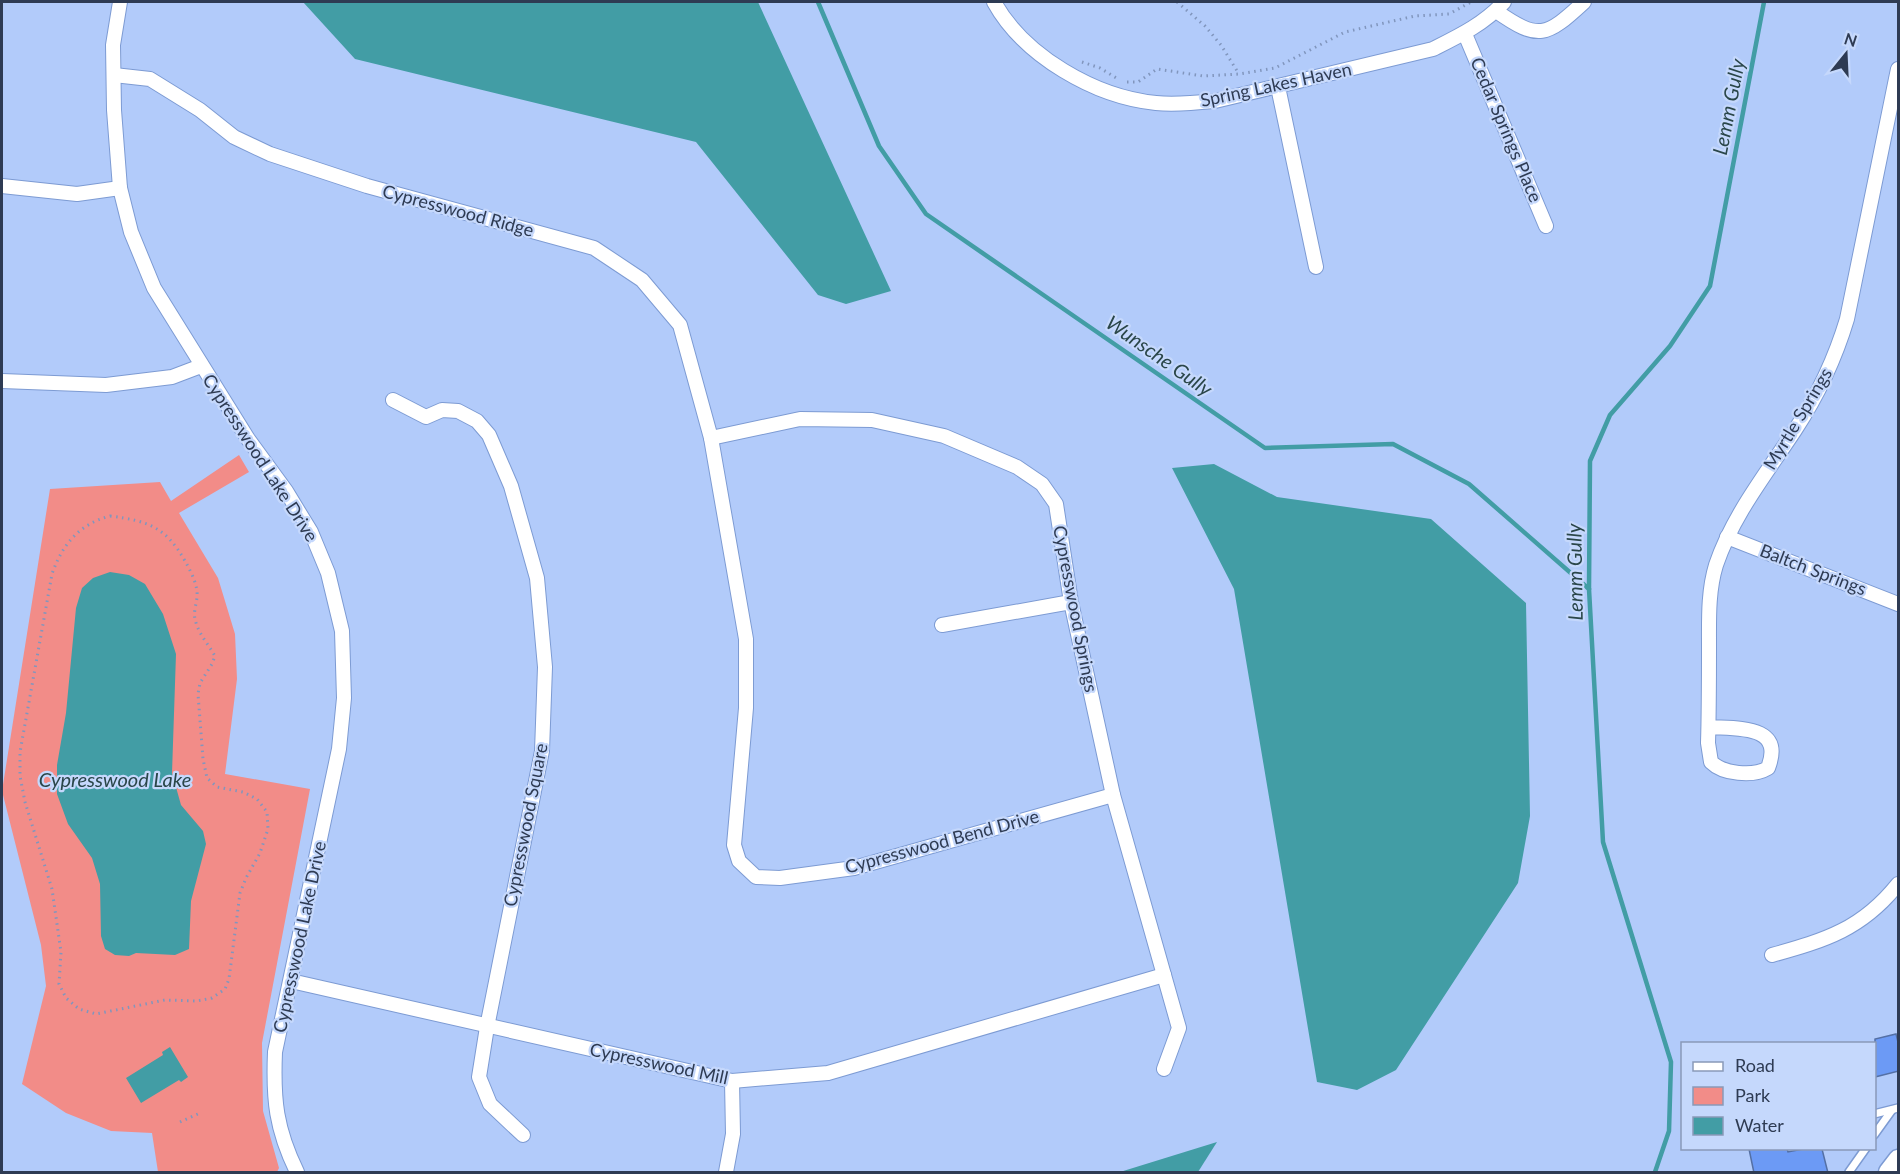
<svg xmlns="http://www.w3.org/2000/svg" width="1900" height="1174" viewBox="0 0 1900 1174" font-family="Lato,sans-serif">
<style>
.green{fill:#f28c88}
.water{fill:#429da5}
.lines{fill:none;stroke-linecap:round;stroke-linejoin:round}
.stream{stroke:#429da5;stroke-width:4.5}
.building{fill:#6c9af5;stroke:#5470a5;stroke-width:1.5}
.lane-casing{stroke:#7d9bd3;stroke-width:10}
.street-casing{stroke:#7d9bd3;stroke-width:16}
.secondary-casing{stroke:#7d9bd3;stroke-width:21}
.path{stroke:#8196bd;stroke-width:3;stroke-dasharray:1.5 4.5;stroke-linecap:butt}
.lane{stroke:#fff;stroke-width:7}
.street{stroke:#fff;stroke-width:14}
.secondary{stroke:#fff;stroke-width:18}
.labels{text-anchor:middle;stroke-width:4.5;stroke-linejoin:round;paint-order:stroke}
.street-label{font-size:18px;fill:#2e3b53;stroke:#c5d8fc}
.water-label{font-size:20px;font-style:italic;fill:#2a4649;stroke:#c5d8fc}
</style>
<rect width="100%" height="100%" fill="#b2cbfa"/>
<polygon class="green" points="239,455 249,472 179,513 218,578 235,634 237,679 225,774 310,789 262,1043 263,1111 279,1168 277,1172 158,1172 152,1133 111,1131 66,1113 22,1084 46,986 41,945 2,791 50,489 160,482 171,501"/>
<g class="water">
<polygon points="303,2 758,2 891,291 846,304 818,295 696,142 355,59"/>
<polygon points="1214,464 1277,497 1431,519 1526,603 1530,816 1518,883 1396,1070 1357,1090 1317,1082 1234,589 1172,468"/>
<polygon points="110,572 129,575 145,584 163,614 176,654 172,773 181,805 203,831 206,844 191,901 189,949 175,955 136,953 129,956 115,955 105,949 101,936 100,884 92,858 68,824 57,794 57,765 66,713 76,608 82,588 93,578"/>
<polygon points="170,1047 188,1077 181,1082 179,1080 141,1103 126,1078 163,1055 162,1052"/>
<polygon points="1217,1142 1198,1172 1120,1172"/>
</g>
<g class="lines">
<g class="stream">
<polyline points="818,2 879,146 926,214 1265,448 1393,444 1469,484 1589,589"/>
<polyline points="1655,1172 1669,1131 1671,1062 1603,842 1589,589 1590,461 1610,415 1670,346 1710,286 1764,2"/>
</g>
</g>
<g class="building">
<polygon points="1896,1034 1899,1046 1899,1071 1875,1077 1875,1039"/>
<polygon points="1749,1149 1787,1149 1788,1152 1803,1149 1822,1149 1828,1173 1754,1173"/>
</g>
<g class="lines">
<defs>
<g id="lane">
<polyline points="1874,1114 1898,1108"/>
<polyline points="1874,1135 1892,1110"/>
<polyline points="1849,1172 1866,1148"/>
</g>
<g id="street">
<path d="M120,2L113,45L114,110L120,188L131,232L154,288L248,439L286,491L311,532L328,573L342,631L344,698L339,749L275,1052C273,1100 276,1129 297,1172"/>
<path d="M994,2C1024,56 1095,97 1156,103C1176,105 1195,103 1215,101L1433,49C1459,36 1484,24 1504,2"/>
<path d="M1496,11C1539,41 1546,37 1584,2"/>
<polyline points="1465,34 1546,226"/>
<polyline points="114,75 150,79 200,110 234,137 270,154 367,186 594,248 642,280 680,325 711,438 746,639 746,708 734,845 739,861 756,877 780,878 854,868 1113,795"/>
<polyline points="1278,87 1316,267"/>
<polyline points="2,186 77,194 120,188"/>
<polyline points="2,381 106,385 172,377 201,366"/>
<polyline points="393,400 426,417 442,410 458,411 477,421 489,435 511,486 537,578 545,667 542,751 487,1027 479,1077 490,1104 523,1135"/>
<polyline points="711,438 800,419 872,420 944,436 1017,467 1042,484 1056,504 1071,602 1113,795 1179,1028 1164,1069"/>
<polyline points="1727,537 1898,604"/>
<polyline points="942,625 1071,602"/>
<path d="M1709,727C1736,729 1785,724 1768,768C1753,777 1723,774 1711,762L1708,743C1709,711 1709,679 1709,646C1709,619 1708,591 1716,565C1733,515 1766,474 1795,430C1818,395 1835,359 1847,319L1898,69"/>
<path d="M1772,955C1826,940 1862,929 1898,884"/>
<polyline points="291,981 732,1081 828,1073 1164,975"/>
<polyline points="726,1172 733,1134 732,1081"/>
</g>
<polyline id="secondary" points="1888,1172 1898,1159"/>
</defs>
<use href="#lane" class="lane-casing"/>
<use href="#street" class="street-casing"/>
<use href="#secondary" class="secondary-casing"/>
<g class="path">
<polyline points="1177,2 1205,26 1221,45 1239,74"/>
<polyline points="1082,62 1100,68 1118,79"/>
<polyline points="1127,82 1138,82 1157,69 1203,76 1239,74 1275,68 1345,32 1415,16 1449,14 1471,2"/>
<path d="M110,516C148,521 166,527 185,561C190,570 196,581 197,592C198,601 193,610 195,619C198,633 208,644 215,656L212,664L200,683L198,694L203,759L207,778L217,787L243,792L257,799L267,812L268,829L260,853L246,878L240,893L229,979L225,989L212,998L197,1001L165,1000L96,1014L79,1009L66,998L59,984L61,952L52,889L25,802L20,776V752L52,574C62,545 79,524 110,516Z"/>
<polyline points="180,1122 200,1113"/>
</g>
<use href="#lane" class="lane"/>
<use href="#street" class="street"/>
<use href="#secondary" class="secondary"/>
</g>
<g class="labels">
<g class="street-label">
<text transform="translate(1276 85) rotate(-12)" y="6">Spring Lakes Haven</text>
<text transform="translate(1506 130) rotate(67)" y="6">Cedar Springs Place</text>
<text transform="translate(458 211) rotate(15)" y="6">Cypresswood Ridge</text>
<text transform="translate(1798 419) rotate(-59)" y="6">Myrtle Springs</text>
<text transform="translate(260 458) rotate(57)" y="6">Cypresswood Lake Drive</text>
<text transform="translate(1813 570) rotate(21)" y="6">Baltch Springs</text>
<text transform="translate(1075 609) rotate(79)" y="6">Cypresswood Springs</text>
<text transform="translate(526 825) rotate(-79)" y="6">Cypresswood Square</text>
<text transform="translate(942 842) rotate(-15)" y="6">Cypresswood Bend Drive</text>
<text transform="translate(300 937) rotate(-78)" y="6">Cypresswood Lake Drive</text>
<text transform="translate(659 1064) rotate(12)" y="6">Cypresswood Mill</text>
</g>
<g class="water-label">
<text transform="translate(1729 107) rotate(-79)" y="7">Lemm Gully</text>
<text transform="translate(1159 356) rotate(35)" y="7">Wunsche Gully</text>
<text transform="translate(1575 572) rotate(-91)" y="7">Lemm Gully</text>
<text x="115" y="787">Cypresswood Lake</text>
</g>
</g>
<rect width="1900" height="1174" fill="none" stroke="#2e3b53" stroke-width="6"/>
<rect x="1681" y="1042" width="195" height="108" fill="#c5d8fc" stroke="#8999b8" stroke-width="1.5"/>
<rect x="1693" y="1062" width="30" height="9" fill="#ffffff" stroke="#8999b8" stroke-width="1.5"/>
<text x="1735" y="1072" font-size="18" fill="#2e3b53">Road</text>
<rect x="1693" y="1087" width="30" height="18" fill="#f28c88" stroke="#8999b8" stroke-width="1.5"/>
<text x="1735" y="1102" font-size="18" fill="#2e3b53">Park</text>
<rect x="1693" y="1117" width="30" height="18" fill="#429da5" stroke="#8999b8" stroke-width="1.5"/>
<text x="1735" y="1132" font-size="18" fill="#2e3b53">Water</text>
<g transform="translate(1846 54) rotate(18)" stroke="#c5d8fc" stroke-width="4.5" paint-order="stroke">
<path d="M0-4.5L10 22L0 15L-10 22Z" fill="#2e3b53"/>
<text y="-9" font-size="16" font-weight="bold" text-anchor="middle" fill="#2e3b53">N</text>
</g>
</svg>
